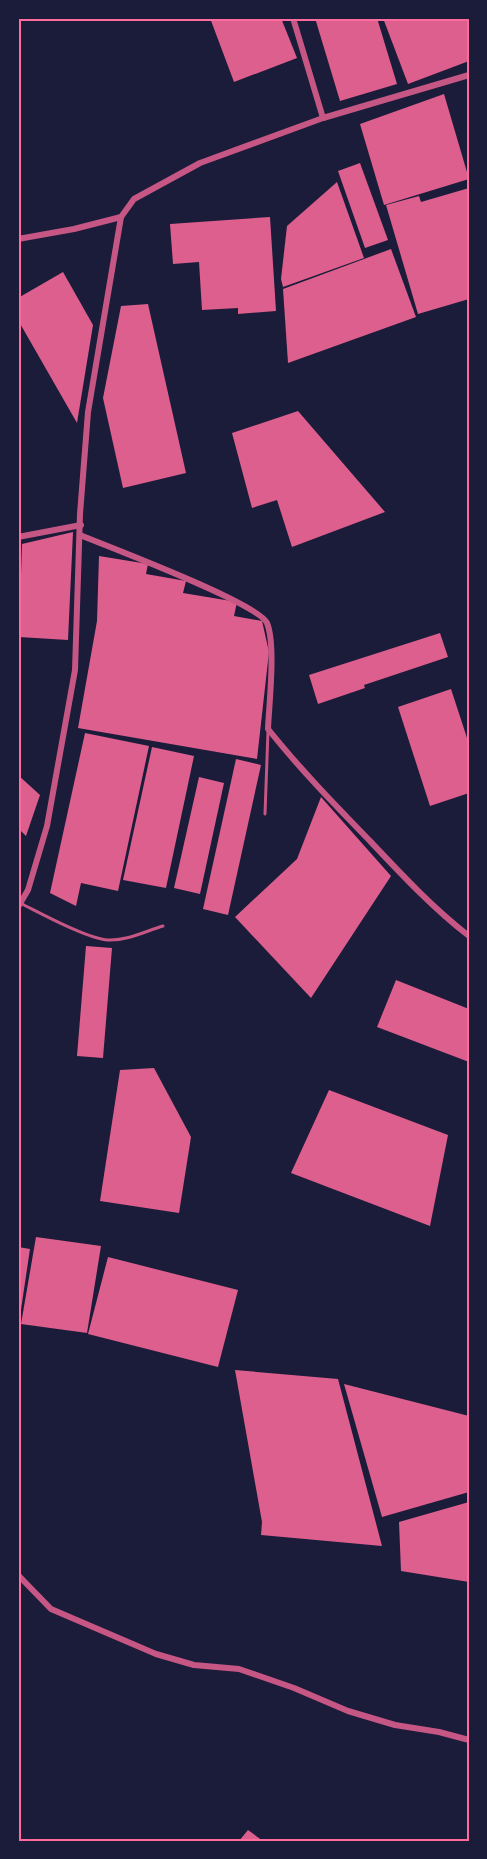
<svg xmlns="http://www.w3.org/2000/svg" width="487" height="1859" viewBox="0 0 487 1859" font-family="Barlow,sans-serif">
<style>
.building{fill:#dd5f8e}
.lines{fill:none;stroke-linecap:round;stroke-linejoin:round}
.service{stroke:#c65784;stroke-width:3}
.minor{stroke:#c65784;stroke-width:6}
.neatline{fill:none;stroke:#ff6b9d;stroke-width:2}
</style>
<rect width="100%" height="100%" fill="#1b1b3a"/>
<g class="building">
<polygon points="210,18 281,18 297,58 234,82"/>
<polygon points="315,18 377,18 397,84 340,101"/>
<polygon points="383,18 469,18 469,61 408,84"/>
<polygon points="444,94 469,179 384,205 360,124"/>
<polygon points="360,163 388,240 365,248 338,171"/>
<polygon points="337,182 364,258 283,287 281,279 287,226"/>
<polygon points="469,188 469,299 418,314 386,205 419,196 421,202"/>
<polygon points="270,217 276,311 238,314 238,308 202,310 199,262 173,264 170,224"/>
<polygon points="391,249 416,317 288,363 283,289"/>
<polygon points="63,272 93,325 77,423 18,320 18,298"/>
<polygon points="148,304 186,473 123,488 103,398 121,306"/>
<polygon points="298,411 385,512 292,547 277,500 252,508 232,433"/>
<polygon points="73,532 68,640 19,637 22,544"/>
<polygon points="99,556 148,564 146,574 186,581 183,593 237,602 234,616 262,621 269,652 257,759 78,728 97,621"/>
<polygon points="440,633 448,657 364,685 365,688 318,704 309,675"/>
<polygon points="451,689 469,744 469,793 430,806 398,707"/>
<polygon points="85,733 149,746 118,891 81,883 76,906 50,893"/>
<polygon points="152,747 194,756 166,888 123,880"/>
<polygon points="236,759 261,765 228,915 203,909"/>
<polygon points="18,775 40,795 26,836 18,828"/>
<polygon points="199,777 224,783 200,894 174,888"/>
<polygon points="321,797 391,876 311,998 235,917 297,859"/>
<polygon points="86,946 112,948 103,1058 77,1056"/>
<polygon points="396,980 469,1009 469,1062 377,1027"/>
<polygon points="154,1068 191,1137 179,1213 100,1201 120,1070"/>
<polygon points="329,1090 448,1135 430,1226 291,1173"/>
<polygon points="36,1237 101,1246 87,1333 21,1324"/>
<polygon points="18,1247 30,1249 19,1323 18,1323"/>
<polygon points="108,1257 238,1290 218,1367 88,1334"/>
<polygon points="235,1370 338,1379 382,1546 261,1535 262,1522"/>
<polygon points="344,1384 469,1416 469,1492 382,1517"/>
<polygon points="469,1502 469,1582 401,1571 399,1522"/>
<polygon points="248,1830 263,1841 239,1841"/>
</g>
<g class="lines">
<g class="service">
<polyline points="265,814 268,731"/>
<path d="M22,904C42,914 88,939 108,940C127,941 146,931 163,926"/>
</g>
<g class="minor">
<polyline points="293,18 323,118"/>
<polyline points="18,239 74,229 121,217"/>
<path d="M80,535C109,547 258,603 267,623C276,645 269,704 268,729C300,769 335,805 370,841C402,875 433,908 469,936"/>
<polyline points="18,537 81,525"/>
<polyline points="18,907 28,890 47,826 75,670 80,514 88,412 121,217 134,199 200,163 323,118 469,75"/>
<polyline points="18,1575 51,1609 156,1654 194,1665 239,1669 294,1688 348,1711 395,1725 439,1732 469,1740"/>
</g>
</g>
<rect width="487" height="1859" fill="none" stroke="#1b1b3a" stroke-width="39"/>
<rect x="20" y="20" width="448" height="1820" class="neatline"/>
</svg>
